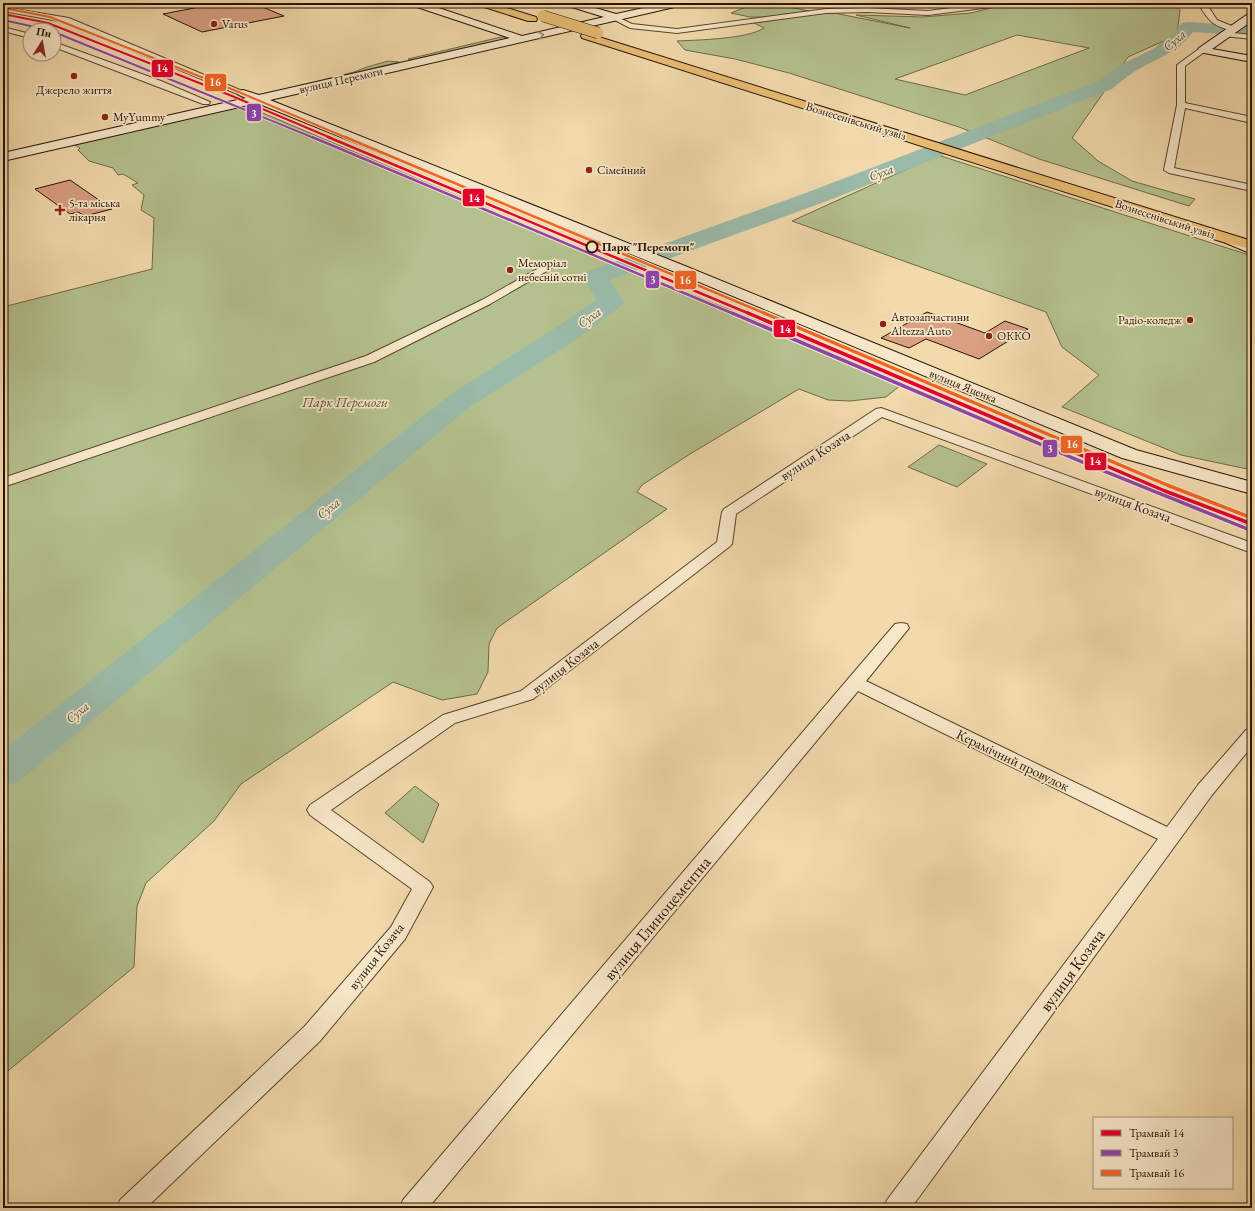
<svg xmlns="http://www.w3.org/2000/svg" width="1255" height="1211" viewBox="0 0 1255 1211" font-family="'EB Garamond',serif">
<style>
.green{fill:#b4c18e;stroke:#6e6a47;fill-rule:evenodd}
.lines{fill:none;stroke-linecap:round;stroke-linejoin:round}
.river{fill:#9bbbaa;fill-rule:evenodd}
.building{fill:#d9a082;stroke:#281300}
.street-casing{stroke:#5a452b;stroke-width:2}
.secondary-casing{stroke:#281300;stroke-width:2}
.primary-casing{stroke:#281300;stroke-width:2}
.street{fill:#f7e7c9;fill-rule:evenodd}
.secondary{fill:#f7e7c9;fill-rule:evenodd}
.primary{fill:#e9bd76;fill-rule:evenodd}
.tram{stroke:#281300;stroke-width:1}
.primary-bridge-casing{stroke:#281300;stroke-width:12;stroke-linecap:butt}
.primary-bridge{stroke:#e9bd76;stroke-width:11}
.tram-1-far2-casing{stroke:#f7e7c9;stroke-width:3.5}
.tram-1-far1-casing{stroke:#f7e7c9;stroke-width:4.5}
.tram-1-casing{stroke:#f7e7c9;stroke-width:6}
.tram-2-far2-casing{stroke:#f7e7c9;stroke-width:3.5}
.tram-2-far1-casing{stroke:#f7e7c9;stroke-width:4.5}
.tram-2-casing{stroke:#f7e7c9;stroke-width:6}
.tram-3-far2-casing{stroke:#f7e7c9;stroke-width:3.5}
.tram-3-far1-casing{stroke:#f7e7c9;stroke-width:4.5}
.tram-3-casing{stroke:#f7e7c9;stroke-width:6}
.tram-1-far2{stroke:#e4002b;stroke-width:2}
.tram-1-far1{stroke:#e4002b;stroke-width:2.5}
.tram-1{stroke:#e4002b;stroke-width:3.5}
.tram-2-far2{stroke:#8e44ad;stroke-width:2}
.tram-2-far1{stroke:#8e44ad;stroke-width:2.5}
.tram-2{stroke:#8e44ad;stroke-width:3.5}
.tram-3-far2{stroke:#f26522;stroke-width:2}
.tram-3-far1{stroke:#f26522;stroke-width:2.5}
.tram-3{stroke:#f26522;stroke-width:3.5}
.oneway{stroke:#9a886f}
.poi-dot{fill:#8f2418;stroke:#f7e7c9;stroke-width:1.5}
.stop-dot{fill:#f7e7c9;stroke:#281300;stroke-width:2}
.labels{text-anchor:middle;stroke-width:3.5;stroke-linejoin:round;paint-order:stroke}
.far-poi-label{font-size:12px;fill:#281300;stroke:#f7e7c9;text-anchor:start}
.far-street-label{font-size:12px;fill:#281300;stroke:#f7e7c9}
.far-stop-label{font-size:12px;font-weight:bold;fill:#281300;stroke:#f7e7c9;text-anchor:start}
.far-water-label{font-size:13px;font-style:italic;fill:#504e3c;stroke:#f7e7c9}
.park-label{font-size:14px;font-style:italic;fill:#595032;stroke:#f7e7c9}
.street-label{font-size:14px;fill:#281300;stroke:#f7e7c9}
.near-street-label{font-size:17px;fill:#281300;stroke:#f7e7c9}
.line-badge{stroke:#f7e7c9;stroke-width:1.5}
.badge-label{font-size:11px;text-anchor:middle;font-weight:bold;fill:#fff}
</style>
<rect width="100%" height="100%" fill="#f2daac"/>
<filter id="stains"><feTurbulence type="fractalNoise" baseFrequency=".005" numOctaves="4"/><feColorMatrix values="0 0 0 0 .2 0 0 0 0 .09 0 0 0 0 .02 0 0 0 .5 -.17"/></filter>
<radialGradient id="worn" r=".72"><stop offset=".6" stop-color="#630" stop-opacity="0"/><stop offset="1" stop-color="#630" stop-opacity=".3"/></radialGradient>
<g class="green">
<polygon points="767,3 810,11 765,17 750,17 731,13 748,6 762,7 758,5"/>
<polygon points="847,3 898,3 894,7 899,11 885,11 844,6"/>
<path d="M1011,3H1174L1180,10L1177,35L1128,57L1072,138L1098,161L1132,181L1195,199L1189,206L1039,159L959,127L789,73L735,59L685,50L677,41C698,40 748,39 764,28L754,23L822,13H834L910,28L856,15L923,17L971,13ZM1017,35L1089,48L965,95L895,79Z"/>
<polygon points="501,37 509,37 511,39 417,60 408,59"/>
<polygon points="388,61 399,62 280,91 354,72 367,67"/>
<polygon points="244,105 629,269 901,379 902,384 886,397 850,401 828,400 799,389 690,454 642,485 637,492 667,509 497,628 489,644 488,672 477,694 442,700 393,682 241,784 214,821 146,883 137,906 134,967 3,1075 3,307 152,269 154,218 141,210 144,195 132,185 138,183 123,174 118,175 113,168 89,161 78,150 80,148 73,144"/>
<polygon points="938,155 1252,256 1252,470 1181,455 1062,407 1099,375 1062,347 1046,312 792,221"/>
<polygon points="939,445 987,464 957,487 908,467"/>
<polygon points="415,786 439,804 423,843 385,813"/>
</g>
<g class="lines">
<path class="river" d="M1188,22L1252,26V36L1193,32C1175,55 1156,58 1134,72C1126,77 1119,83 1112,89L827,201L610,280L624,302L620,307L574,341L471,406L18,782L3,786V750L451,394L554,329L597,300L582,277L586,272L811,191L1098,81L1122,64L1153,49L1175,32L1182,23Z"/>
</g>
<g class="building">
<polygon points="220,3 253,3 284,16 202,32 163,14"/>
<polygon points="70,180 112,209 85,216 78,212 70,214 35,189"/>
<polygon points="927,312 985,333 1005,321 1028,329 979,359 926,339 909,348 881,338"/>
</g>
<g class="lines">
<defs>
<g id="street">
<polygon points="990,3 1011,3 1007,5 928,15 867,12 826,13 677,33 630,28 611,18 615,16 632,24 677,29 826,9 867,8 928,11"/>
<path d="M1198,3H1206L1217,20L1239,29L1235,31C1214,27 1209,22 1198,3Z"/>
<polygon points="3,7 69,18 247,93 246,95 240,95 64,22 3,11"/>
<polygon points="3,27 30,34 30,38 3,31"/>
<polygon points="1224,32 1252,35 1252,39 1224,36"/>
<polygon points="54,42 161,81 210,102 209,104 203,104 54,47"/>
<polygon points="1200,48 1203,48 1207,50 1185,66 1185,103 1252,117 1252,123 1185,108 1174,168 1252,185 1252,191 1169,173 1164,170 1177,105 1177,65"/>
<polygon points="548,263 552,264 553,266 552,268 490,304 374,362 3,487 3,478 366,356 482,300"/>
<polygon points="881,408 1252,543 1252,553 882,417 736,514 732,544 729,547 533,699 455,723 331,810 430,882 433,887 405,939 320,1041 146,1208 117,1208 120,1200 304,1027 391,927 412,889 310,815 307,810 310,805 443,715 521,691 717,542 722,512 724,509 876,409"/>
<polygon points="901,623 907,624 909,628 866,681 1167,827 1198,785 1246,730 1252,728 1252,746 1212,795 911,1208 884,1208 887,1200 1158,839 858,691 428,1208 400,1208 403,1200 895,624"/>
</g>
<g id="secondary">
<polygon points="409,3 424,3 522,36 604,17 565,5 563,3 578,3 616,14 666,3 684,3 679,6 270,100 685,266 1136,450 1252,482 1252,494 1122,458 675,272 257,103 3,161 3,153 246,98 239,95 237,93 239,91 243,90 259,95 510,38 411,5"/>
<polygon points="1252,13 1252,21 1212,49 1252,56 1252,62 1199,52 1198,50 1199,48 1248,14"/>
<polygon points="1231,236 1252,244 1252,254 1226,243 1224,240 1226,237"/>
</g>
<g id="primary">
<polygon points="476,3 491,3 536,17 537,19 536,21 528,21 478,5"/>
<polygon points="586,33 1252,241 1252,249 1226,243 582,38 581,36 582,34"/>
</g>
</defs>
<use href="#street" class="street-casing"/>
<use href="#secondary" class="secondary-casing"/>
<use href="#primary" class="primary-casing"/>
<use href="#street" class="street"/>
<use href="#secondary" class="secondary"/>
<use href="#primary" class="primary"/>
<polyline class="tram" points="1215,510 1252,528"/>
<defs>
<polyline id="primary-bridge" points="543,16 598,33"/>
</defs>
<use href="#primary-bridge" class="primary-bridge-casing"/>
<use href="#primary-bridge" class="primary-bridge"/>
<defs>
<polyline id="tram-1-far2" points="3,14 48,23 232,96 331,138"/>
<polyline id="tram-1-far1" points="328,137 750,314"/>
<polyline id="tram-1" points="748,313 1165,491 1252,524"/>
<g id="tram-2-far2">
<polyline points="3,20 49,30"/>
<polyline points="54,32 314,138"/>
</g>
<polyline id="tram-2-far1" points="312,137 734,314"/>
<polyline id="tram-2" points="732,313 1094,467 1250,530"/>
<polyline id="tram-3-far2" points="4,8 50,17 234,90 347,138"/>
<polyline id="tram-3-far1" points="345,137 766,314"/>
<polyline id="tram-3" points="764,313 1167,485 1252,518"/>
</defs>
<use href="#tram-1-far2" class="tram-1-far2-casing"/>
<use href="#tram-1-far1" class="tram-1-far1-casing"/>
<use href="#tram-1" class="tram-1-casing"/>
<use href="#tram-2-far2" class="tram-2-far2-casing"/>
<use href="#tram-2-far1" class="tram-2-far1-casing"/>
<use href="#tram-2" class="tram-2-casing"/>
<use href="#tram-3-far2" class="tram-3-far2-casing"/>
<use href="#tram-3-far1" class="tram-3-far1-casing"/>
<use href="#tram-3" class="tram-3-casing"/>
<use href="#tram-1-far2" class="tram-1-far2"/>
<use href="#tram-1-far1" class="tram-1-far1"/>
<use href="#tram-1" class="tram-1"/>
<use href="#tram-2-far2" class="tram-2-far2"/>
<use href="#tram-2-far1" class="tram-2-far1"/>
<use href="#tram-2" class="tram-2"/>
<use href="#tram-3-far2" class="tram-3-far2"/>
<use href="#tram-3-far1" class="tram-3-far1"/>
<use href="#tram-3" class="tram-3"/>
</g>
<defs><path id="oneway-chevron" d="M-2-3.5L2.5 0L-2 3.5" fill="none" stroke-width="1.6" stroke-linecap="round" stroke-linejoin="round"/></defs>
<use class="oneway" href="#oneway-chevron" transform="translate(541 35) rotate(-13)"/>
<g class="poi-dot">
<circle cx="214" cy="24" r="4"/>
<circle cx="74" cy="76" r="4"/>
<circle cx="105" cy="117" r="4"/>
<circle cx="589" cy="170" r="4"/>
<path d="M58 204h4v4h4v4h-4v4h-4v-4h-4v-4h4z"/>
<circle cx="510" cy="270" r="4"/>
<circle cx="1190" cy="320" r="4"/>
<circle cx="883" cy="324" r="4"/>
<circle cx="989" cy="336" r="4"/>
</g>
<circle class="stop-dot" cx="592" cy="247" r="5.5"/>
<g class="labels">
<g class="far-poi-label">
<text x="222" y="28">Varus</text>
<text x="74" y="94" text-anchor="middle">Джерело життя</text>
<text x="113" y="121">MyYummy</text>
<text x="597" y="174">Сімейний</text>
<text x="69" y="207">5-та міська<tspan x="69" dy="14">лікарня</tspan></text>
<text x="518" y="267">Меморіал<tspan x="518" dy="14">небесній сотні</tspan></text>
<text x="891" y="321">Автозапчастини<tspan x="891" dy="14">Altezza Auto</tspan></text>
<text x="1182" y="324" text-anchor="end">Радіо-коледж</text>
<text x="997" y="340">ОККО</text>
</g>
<g class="far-street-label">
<text transform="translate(341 80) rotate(-13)" y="4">вулиця Перемоги</text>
<text transform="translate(856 121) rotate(17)" y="4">Вознесенівський узвіз</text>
<text transform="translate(1165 219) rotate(18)" y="4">Вознесенівський узвіз</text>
<text transform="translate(963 386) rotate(22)" y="4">вулиця Яценка</text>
</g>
<g class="far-stop-label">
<text x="602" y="251">Парк "Перемоги"</text>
</g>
<g class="far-water-label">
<text transform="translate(1174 40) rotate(-41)" y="5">Суха</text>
<text transform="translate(881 172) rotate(-21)" y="5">Суха</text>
<text transform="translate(589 317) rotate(-35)" y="5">Суха</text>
<text transform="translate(328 508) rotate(-39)" y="5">Суха</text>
<text transform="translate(77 712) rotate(-39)" y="5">Суха</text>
</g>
<g class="park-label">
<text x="345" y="407">Парк Перемоги</text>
</g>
<g class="street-label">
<text transform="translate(815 455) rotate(-33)" y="5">вулиця Козача</text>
<text transform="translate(1133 504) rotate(20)" y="5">вулиця Козача</text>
<text transform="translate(565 666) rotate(-38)" y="5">вулиця Козача</text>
<text transform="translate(1013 760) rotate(26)" y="5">Керамічний провулок</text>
<text transform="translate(376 956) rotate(-52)" y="5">вулиця Козача</text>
</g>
<g class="near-street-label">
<text transform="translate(657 918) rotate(-50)" y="6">вулиця Глиноцементна</text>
<text transform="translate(1072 970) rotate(-54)" y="6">вулиця Козача</text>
</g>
</g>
<g class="line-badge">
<rect x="151" y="59" width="23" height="19" rx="4" fill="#e4002b"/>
<rect x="204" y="73" width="23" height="19" rx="4" fill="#f26522"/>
<rect x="246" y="103" width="16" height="19" rx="4" fill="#8e44ad"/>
<rect x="462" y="188" width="23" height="19" rx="4" fill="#e4002b"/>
<rect x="645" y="270" width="15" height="19" rx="4" fill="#8e44ad"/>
<rect x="674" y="270" width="23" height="20" rx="4" fill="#f26522"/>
<rect x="773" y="319" width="23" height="19" rx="4" fill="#e4002b"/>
<rect x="1060" y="435" width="23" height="19" rx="4" fill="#f26522"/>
<rect x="1042" y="439" width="16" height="19" rx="4" fill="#8e44ad"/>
<rect x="1084" y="452" width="23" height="19" rx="4" fill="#e4002b"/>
</g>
<g class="badge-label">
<text x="162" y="72">14</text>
<text x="215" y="86">16</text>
<text x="254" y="117">3</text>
<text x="474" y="202">14</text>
<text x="653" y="283">3</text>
<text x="685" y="284">16</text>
<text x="785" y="333">14</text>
<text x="1072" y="448">16</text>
<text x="1050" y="452">3</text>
<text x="1095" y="465">14</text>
</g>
<rect width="1255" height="1211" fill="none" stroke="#f2daac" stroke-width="16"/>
<rect x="4" y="4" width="1247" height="1203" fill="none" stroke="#281300" stroke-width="2"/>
<rect x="8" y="8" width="1239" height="1195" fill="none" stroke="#281300"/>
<rect x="1093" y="1117" width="140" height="72" fill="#f7e7c9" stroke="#a49279"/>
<rect x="1101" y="1130" width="20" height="6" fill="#e4002b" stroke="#a49279"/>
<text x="1129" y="1137" font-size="12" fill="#281300">Трамвай 14</text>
<rect x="1101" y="1150" width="20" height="6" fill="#8e44ad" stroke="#a49279"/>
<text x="1129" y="1157" font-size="12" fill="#281300">Трамвай 3</text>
<rect x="1101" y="1170" width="20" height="6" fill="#f26522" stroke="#a49279"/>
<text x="1129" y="1177" font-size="12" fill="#281300">Трамвай 16</text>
<g transform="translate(42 42) rotate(11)"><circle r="19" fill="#f7e7c9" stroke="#a49279"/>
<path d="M0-3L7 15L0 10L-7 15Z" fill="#8f2418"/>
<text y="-6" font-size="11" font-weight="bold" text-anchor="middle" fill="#281300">Пн</text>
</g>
<rect width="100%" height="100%" filter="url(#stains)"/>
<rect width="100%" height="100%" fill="url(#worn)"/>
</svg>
